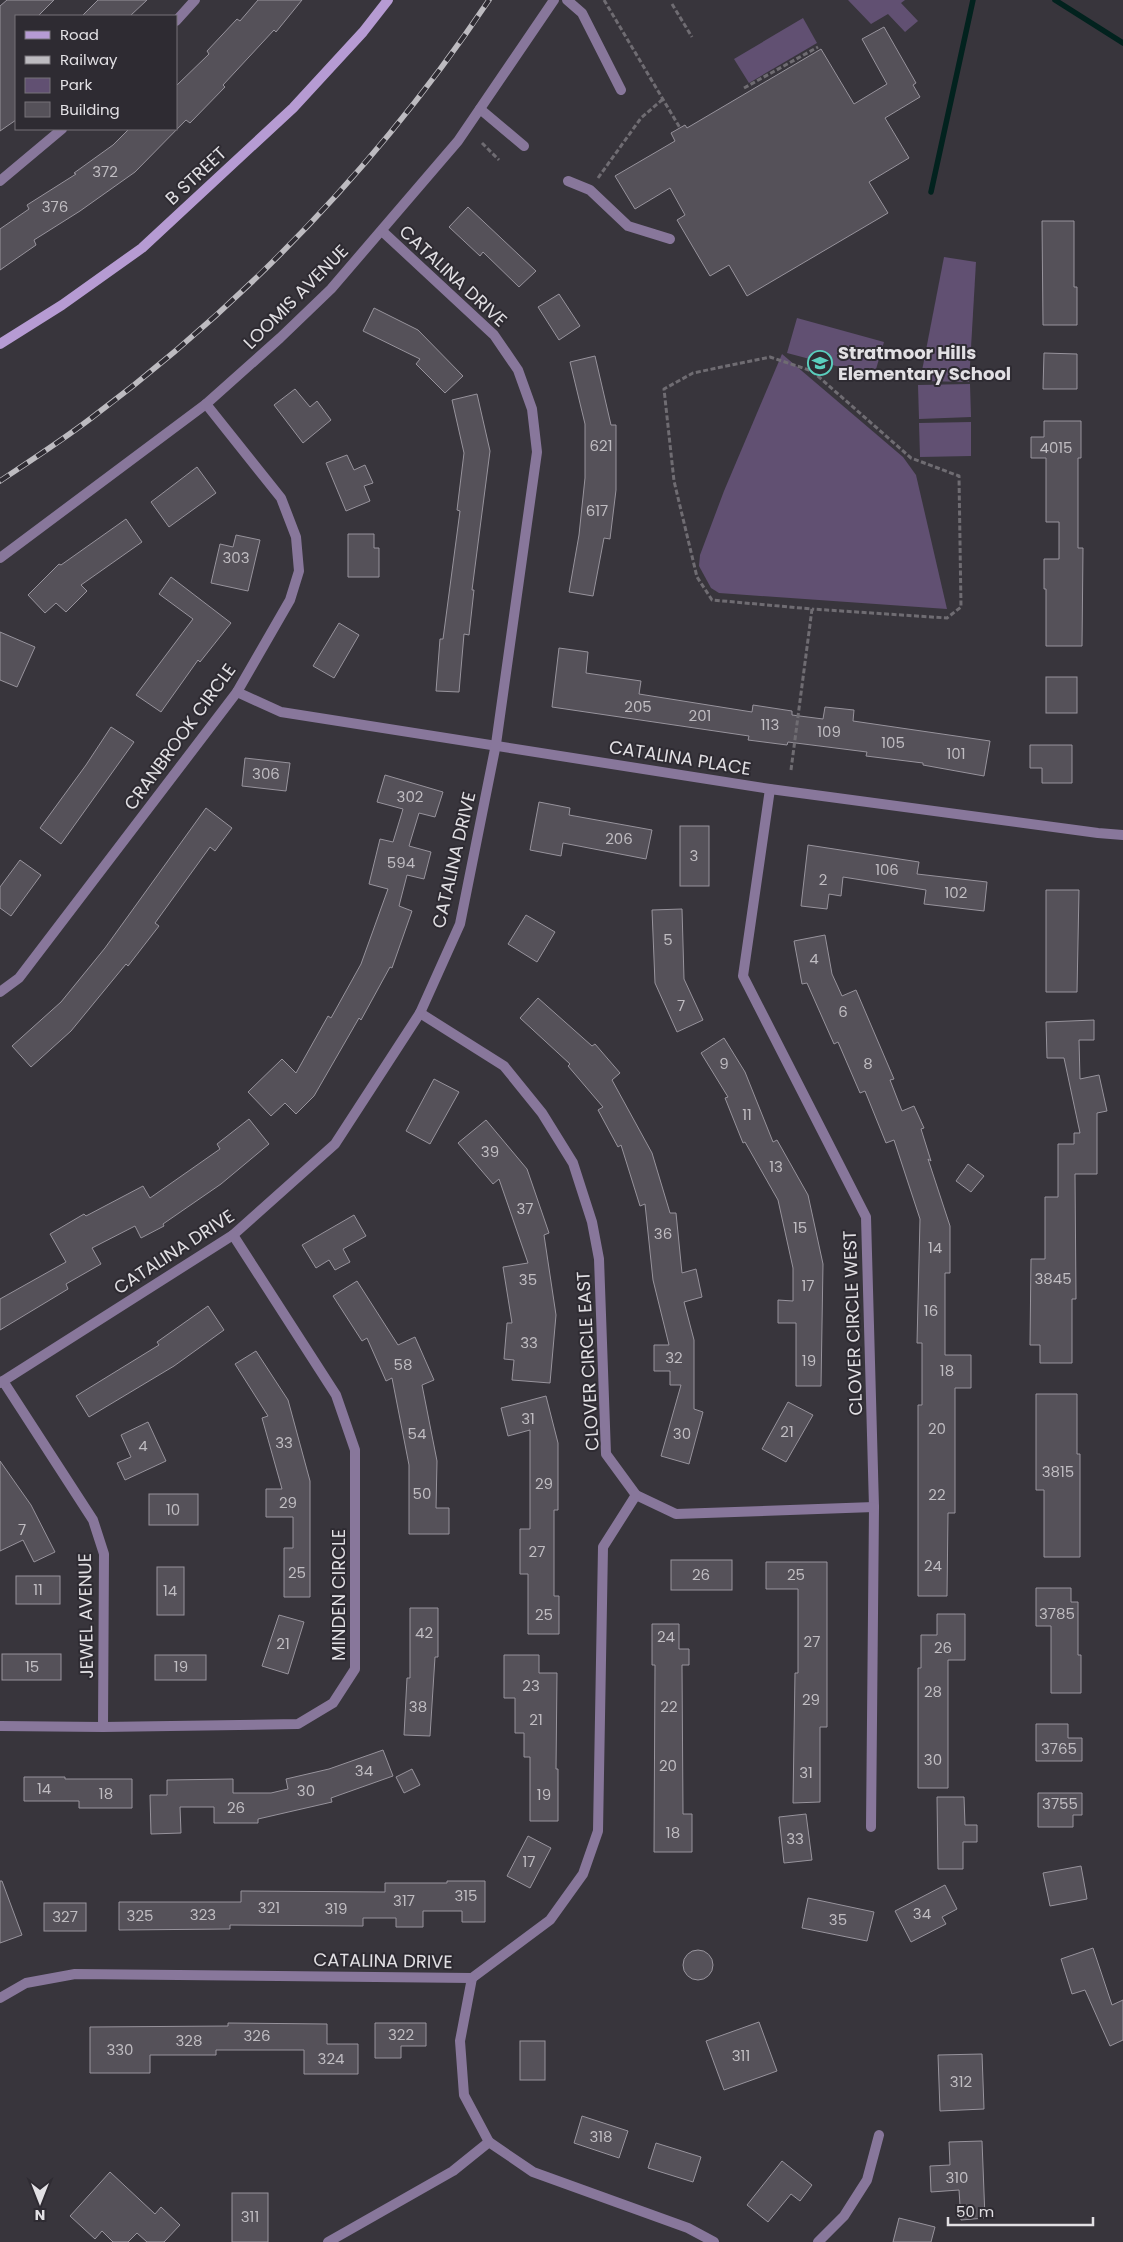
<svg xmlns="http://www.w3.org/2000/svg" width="1123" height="2242" viewBox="0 0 1123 2242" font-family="Poppins,sans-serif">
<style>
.green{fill:#615072}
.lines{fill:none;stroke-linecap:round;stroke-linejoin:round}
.stream{stroke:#02221e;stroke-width:5.5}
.building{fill:#555159;stroke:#97939c}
.path{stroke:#6f6c72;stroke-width:3;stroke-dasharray:5 2.5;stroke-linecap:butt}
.lane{stroke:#88779b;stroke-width:10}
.street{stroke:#88779b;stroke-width:10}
.secondary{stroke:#b69bd3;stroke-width:10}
.rail-casing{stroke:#bdbbc0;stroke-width:5.5}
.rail{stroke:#2e2b32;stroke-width:4;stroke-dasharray:11;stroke-linecap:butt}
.labels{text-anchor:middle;stroke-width:4;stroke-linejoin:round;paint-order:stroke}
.number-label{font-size:15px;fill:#bfbcc1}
.street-label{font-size:18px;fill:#e2e0e4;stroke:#2e2b32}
.poi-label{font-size:18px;font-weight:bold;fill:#e2e0e4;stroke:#2e2b32;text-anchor:start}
</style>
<rect width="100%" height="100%" fill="#38353c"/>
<g class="green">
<polygon points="848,0 905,0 901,3 918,21 905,32 888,14 871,24"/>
<polygon points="803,18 817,43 749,83 734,59"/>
<polygon points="944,257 976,262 969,382 920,381"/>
<polygon points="797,318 884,342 874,376 787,353"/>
<polygon points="782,354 903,457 916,475 947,609 719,593 711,588 699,566 700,555 724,491"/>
<polygon points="970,384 971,417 919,419 918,385"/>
<polygon points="971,422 971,456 920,457 919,423"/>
</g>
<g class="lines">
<g class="stream">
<polyline points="1055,0 1123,43"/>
<polyline points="931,192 973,0"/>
</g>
</g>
<g class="building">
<polygon points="7,0 54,0 38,16 16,16 16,120 0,131 0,6"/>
<polygon points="98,0 147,0 130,16 82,16"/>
<polygon points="258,0 302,0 276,32 274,30 223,85 225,87 190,123 186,120 135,172 80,211 34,240 36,245 0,270 0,229 29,209 27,205 76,174 74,173 113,145 129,129 176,129 176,86 209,54 207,51 237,19 240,21"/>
<polygon points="884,27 916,83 913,85 920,97 885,118 909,158 869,182 888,213 747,296 729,265 710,276 677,220 685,215 670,188 635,209 615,176 675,141 671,133 685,125 687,128 821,49 854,104 887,84 862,39"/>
<polygon points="468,207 536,271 519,287 483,252 480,256 449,227"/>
<polygon points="1042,221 1074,221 1074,287 1077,287 1077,325 1043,325"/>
<polygon points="559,294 580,326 559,340 538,307"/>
<polygon points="374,308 418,330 463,376 445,393 416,364 420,359 363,331"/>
<polygon points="1044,353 1077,354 1077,389 1043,389"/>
<polygon points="595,356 611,425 616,425 616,490 610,539 604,538 593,596 569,592 579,535 585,478 585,424 570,362"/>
<polygon points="295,389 310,407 317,401 331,420 303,443 274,405"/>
<polygon points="477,394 490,451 472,590 474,590 469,635 464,634 459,692 436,691 440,639 443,639 460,511 457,510 464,453 452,400"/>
<polygon points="1044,421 1081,421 1081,458 1078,458 1078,548 1083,548 1082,646 1046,646 1046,589 1044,589 1044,559 1059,559 1059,522 1046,522 1046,458 1031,458 1031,437 1044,437"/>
<polygon points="347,455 354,470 365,465 373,483 364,486 370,501 346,511 326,463"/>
<polygon points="197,467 216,493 169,527 151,502"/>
<polygon points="126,519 142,542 81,585 87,591 66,612 56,603 45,613 28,595 59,564 61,565"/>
<polygon points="348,534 374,534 374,548 379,548 379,577 348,577"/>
<polygon points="236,535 260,540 248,591 211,583 220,544 233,547"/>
<polygon points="171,577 231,623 200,662 198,660 161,712 136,695 193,619 159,594"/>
<polygon points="339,623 359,635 334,678 313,666"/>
<polygon points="0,632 35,647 17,687 0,680"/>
<polygon points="559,648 588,652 586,673 641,681 639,694 752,712 753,705 792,711 792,715 823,719 825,707 854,710 853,721 990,741 984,776 923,765 923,763 866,756 867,752 788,742 787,745 748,740 749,736 552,707"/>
<rect x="1046" y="677" width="31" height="36"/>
<polygon points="111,727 134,742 61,844 40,828 86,765"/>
<polygon points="1030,745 1072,745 1072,783 1042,783 1042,768 1030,768"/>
<polygon points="245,758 290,763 286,791 242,786"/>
<polygon points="385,775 443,792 435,817 419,813 409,846 431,852 424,879 407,875 399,906 412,911 392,968 390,967 361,1020 359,1018 314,1096 296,1114 285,1103 271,1116 248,1092 282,1059 296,1073 328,1016 331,1018 361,964 388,889 369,884 380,839 393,842 403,809 377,802"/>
<polygon points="539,802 570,808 569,815 652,830 646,859 563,843 561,856 530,850"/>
<polygon points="206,808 232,828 215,851 210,847 155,923 159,926 128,966 126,964 71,1031 31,1067 12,1046 61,1002 105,948"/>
<rect x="680" y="826" width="29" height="60"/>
<polygon points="808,845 919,862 917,874 987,882 984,911 924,904 926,890 843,877 841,896 829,894 827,909 801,906"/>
<polygon points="20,860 41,875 11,916 0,908 0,887"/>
<polygon points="1046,890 1079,890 1077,992 1046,992"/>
<polygon points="682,909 684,979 703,1020 677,1032 655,983 652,910"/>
<polygon points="526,915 555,932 537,962 508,944"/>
<polygon points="825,935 832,974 842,996 856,990 894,1079 890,1080 902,1111 914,1106 924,1128 921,1129 931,1161 928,1159 950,1226 950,1273 945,1273 945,1355 971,1355 971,1388 955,1388 955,1513 948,1513 947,1596 918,1596 918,1405 922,1405 922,1343 917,1343 920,1219 894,1140 886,1143 865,1091 860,1093 838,1042 834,1044 807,983 802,984 794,941"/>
<polygon points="538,998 592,1046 595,1044 620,1073 612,1080 652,1153 670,1213 676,1213 682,1273 696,1269 702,1297 684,1302 694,1340 694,1409 703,1412 689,1464 661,1456 681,1385 670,1385 670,1371 654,1371 654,1345 669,1345 653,1280 645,1204 640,1206 621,1145 618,1147 598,1110 603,1107 568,1066 570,1064 520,1018"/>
<polygon points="1094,1020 1094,1040 1079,1040 1080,1079 1099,1075 1107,1111 1097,1113 1097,1174 1075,1174 1076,1299 1072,1299 1072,1363 1040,1363 1040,1345 1030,1345 1031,1259 1045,1259 1045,1197 1058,1197 1058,1144 1074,1144 1074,1133 1080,1133 1064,1058 1047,1058 1046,1022"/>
<polygon points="724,1038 745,1072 773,1142 777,1140 808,1195 823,1264 821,1386 796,1386 796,1323 778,1323 778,1300 793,1301 793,1268 778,1200 745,1142 743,1143 725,1098 728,1097 701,1053"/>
<polygon points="434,1079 459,1092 430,1144 406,1131"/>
<polygon points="249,1119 269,1144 221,1184 163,1224 164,1226 141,1238 135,1226 92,1248 101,1264 66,1284 68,1289 0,1330 0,1299 66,1262 50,1234 84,1214 86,1216 143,1186 150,1198 220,1149 217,1144"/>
<polygon points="486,1120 527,1169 549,1233 544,1235 556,1315 550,1383 512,1380 514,1360 504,1359 507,1323 512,1323 503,1267 528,1263 499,1179 493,1184 458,1143"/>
<polygon points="968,1164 984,1176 971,1192 956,1181"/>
<polygon points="354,1215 366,1236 343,1249 350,1262 335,1270 329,1260 316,1268 302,1245"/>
<polygon points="357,1281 398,1345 415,1337 434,1380 422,1385 437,1461 436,1508 449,1508 449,1534 409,1534 409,1465 392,1378 386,1381 367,1338 362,1341 333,1296"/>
<polygon points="208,1306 224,1330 174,1366 89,1417 76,1396 159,1345 157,1342"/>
<polygon points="256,1351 288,1400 310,1481 310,1597 284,1597 284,1548 293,1548 293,1517 266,1517 266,1489 282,1489 262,1418 268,1416 235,1364"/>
<polygon points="1036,1394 1077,1394 1077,1454 1080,1454 1080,1557 1044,1557 1044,1490 1036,1490"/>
<polygon points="546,1396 558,1443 558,1510 554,1510 554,1596 559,1596 559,1634 528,1634 528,1574 520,1574 520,1529 530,1529 530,1430 508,1436 501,1408"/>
<polygon points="788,1402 813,1415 786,1462 762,1449"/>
<polygon points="148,1422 166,1461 125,1480 117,1463 131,1457 121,1435"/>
<polygon points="0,1461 31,1505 55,1552 34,1562 23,1540 0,1551"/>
<rect x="149" y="1494" width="49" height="31"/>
<rect x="671" y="1560" width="61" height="30"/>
<polygon points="766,1562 827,1562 827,1727 820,1727 820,1802 793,1803 795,1673 798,1673 798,1589 766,1589"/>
<rect x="157" y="1567" width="27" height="48"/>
<rect x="16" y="1576" width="44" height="28"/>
<polygon points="1036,1588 1071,1588 1071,1602 1078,1602 1078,1655 1081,1655 1081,1693 1051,1693 1051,1626 1036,1626"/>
<polygon points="410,1608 438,1608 438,1657 435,1657 430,1736 404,1735 407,1678 410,1678"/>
<polygon points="937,1614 965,1614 965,1660 948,1660 948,1788 918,1788 918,1668 921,1668 921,1635 937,1635"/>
<polygon points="279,1615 304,1622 288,1674 262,1666"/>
<polygon points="652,1624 679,1624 679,1649 689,1649 689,1665 682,1665 683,1814 692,1814 692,1852 654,1852 655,1665 652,1665"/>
<rect x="2" y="1654" width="59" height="26"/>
<rect x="155" y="1655" width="51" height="25"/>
<polygon points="504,1655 539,1655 539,1673 557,1673 556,1769 558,1769 558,1821 530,1821 530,1757 524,1757 524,1733 515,1733 515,1698 504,1698"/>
<polygon points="1036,1724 1068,1724 1068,1738 1082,1738 1082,1761 1036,1761"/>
<polygon points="383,1750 393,1776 331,1798 332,1802 258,1819 258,1823 214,1823 214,1807 180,1807 181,1833 151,1834 150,1795 167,1795 167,1780 233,1779 233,1793 271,1793 288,1789 286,1779 329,1769"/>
<polygon points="412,1769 420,1785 404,1793 396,1777"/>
<polygon points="24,1777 65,1777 65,1779 132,1779 132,1808 79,1808 79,1801 24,1801"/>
<polygon points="1038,1793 1082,1793 1082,1815 1073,1815 1073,1827 1038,1827"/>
<polygon points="937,1797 964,1797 965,1825 977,1825 977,1842 963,1842 963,1869 938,1869"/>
<polygon points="806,1814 812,1860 784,1863 779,1817"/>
<polygon points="528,1836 551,1848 530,1888 507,1876"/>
<polygon points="1081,1866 1087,1899 1050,1906 1043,1873"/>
<polygon points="0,1881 2,1881 22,1935 0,1943"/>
<polygon points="447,1881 485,1881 485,1922 462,1922 462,1911 423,1911 423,1927 396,1927 396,1918 363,1918 363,1926 230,1925 230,1929 119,1930 119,1902 241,1902 241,1891 385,1892 385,1883 447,1883"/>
<polygon points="945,1885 957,1909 942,1917 946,1924 911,1942 895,1911"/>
<polygon points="808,1898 874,1912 867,1941 802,1928"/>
<rect x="44" y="1903" width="42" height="28"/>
<polygon points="1093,1948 1112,2005 1123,2000 1123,2040 1110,2046 1085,1990 1072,1994 1061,1959"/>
<circle cx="698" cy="1965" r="15"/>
<polygon points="759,2022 777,2071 724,2090 706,2041"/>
<polygon points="228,2023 327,2024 327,2044 358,2044 358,2074 304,2074 304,2050 216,2050 216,2055 150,2055 150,2073 90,2073 90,2027 228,2026"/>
<polygon points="375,2023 426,2023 426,2046 401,2046 401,2058 375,2058"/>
<rect x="520" y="2041" width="25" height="39"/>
<polygon points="982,2054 984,2109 940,2111 938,2055"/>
<polygon points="582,2116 628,2131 619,2158 574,2143"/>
<polygon points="982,2141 985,2218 961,2220 959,2190 931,2192 930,2166 950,2165 949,2142"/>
<polygon points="656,2143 701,2157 693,2182 648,2168"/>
<polygon points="782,2161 812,2185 800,2201 791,2194 768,2222 747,2205"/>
<polygon points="110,2172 155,2214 161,2207 180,2225 164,2242 147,2242 137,2233 128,2242 113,2242 102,2231 95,2239 70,2216"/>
<rect x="232" y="2193" width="36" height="49"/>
<polygon points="899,2218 935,2227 931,2242 893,2242"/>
</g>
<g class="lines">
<g class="path">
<polyline points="604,0 680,128"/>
<polyline points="672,4 692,37"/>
<polyline points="744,88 818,47"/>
<polyline points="482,143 499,160"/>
<polyline points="598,178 641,118 663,99"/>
<polyline points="791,770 812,609 712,600 697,577 674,481 664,389 693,373 770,357 812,371 911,458 959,476 961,607 947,618 812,609"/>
</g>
<g class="lane">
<polyline points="567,0 582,13 621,90"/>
<polyline points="480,109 524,146"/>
<polyline points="568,181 590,190 628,226 670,239"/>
<polyline points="328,2242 453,2171 489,2142"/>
</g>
<g class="street">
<polyline points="176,21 195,0"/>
<polyline points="0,181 62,129"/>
<polyline points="0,558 206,404 280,338 331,289 458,141 554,0"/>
<polyline points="237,692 281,712 770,789 1098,833 1123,835"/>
<polyline points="770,789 743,976 866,1217 874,1507 871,1827"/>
<polyline points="0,992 19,978 237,692 290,600 299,571 296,537 281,498 206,404"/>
<polyline points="420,1013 504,1066 542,1113 573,1163 592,1222 599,1259 606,1454 636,1495 676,1514 874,1507"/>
<polyline points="3,1381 93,1520 104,1554 103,1727"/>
<polyline points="0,1383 233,1235 335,1144 420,1013 460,924 496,744 537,452 532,409 518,370 494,335 382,231"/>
<polyline points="0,1726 103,1727 298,1724 333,1703 355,1669 355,1450 336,1395 233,1235"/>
<polyline points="472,1978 550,1920 583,1874 598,1831 603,1547 636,1495"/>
<polyline points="472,1978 460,2041 464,2095 489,2142 533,2172 688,2228 714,2242"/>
<polyline points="0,1998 26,1983 75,1974 472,1978"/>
<polyline points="818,2242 844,2216 867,2180 879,2135"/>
</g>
<polyline class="secondary" points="0,344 62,305 142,248 293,108 363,32 388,0"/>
<defs>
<path id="rail" d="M0,481C30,461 61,441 90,419C245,303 381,161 489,0"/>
</defs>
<use href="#rail" class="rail-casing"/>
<use href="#rail" class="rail"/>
</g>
<defs>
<symbol id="school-ring" viewBox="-11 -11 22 22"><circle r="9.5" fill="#2e2b32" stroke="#5acebd" stroke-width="1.5"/><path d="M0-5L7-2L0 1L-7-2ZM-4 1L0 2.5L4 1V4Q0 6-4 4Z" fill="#5acebd"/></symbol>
</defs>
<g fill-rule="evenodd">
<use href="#school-ring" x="806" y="349" width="28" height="28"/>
</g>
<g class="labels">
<g class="number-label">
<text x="105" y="177">372</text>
<text x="55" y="212">376</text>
<text x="601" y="451">621</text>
<text x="1056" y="453">4015</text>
<text x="597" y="516">617</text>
<text x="236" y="563">303</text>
<text x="638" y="712">205</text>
<text x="700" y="721">201</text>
<text x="770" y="730">113</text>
<text x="829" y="737">109</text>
<text x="893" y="748">105</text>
<text x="956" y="759">101</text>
<text x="266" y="779">306</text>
<text x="410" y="802">302</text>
<text x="619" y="844">206</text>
<text x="694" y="861">3</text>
<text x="401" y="868">594</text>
<text x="887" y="875">106</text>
<text x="823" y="885">2</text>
<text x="956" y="898">102</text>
<text x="668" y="945">5</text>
<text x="814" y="964">4</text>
<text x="681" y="1011">7</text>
<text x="843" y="1017">6</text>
<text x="724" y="1069">9</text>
<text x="868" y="1069">8</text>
<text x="747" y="1120">11</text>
<text x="490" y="1157">39</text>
<text x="776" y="1172">13</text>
<text x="525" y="1214">37</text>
<text x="800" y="1233">15</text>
<text x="663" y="1239">36</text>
<text x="935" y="1253">14</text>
<text x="1053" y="1284">3845</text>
<text x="528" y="1285">35</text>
<text x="808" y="1291">17</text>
<text x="931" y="1316">16</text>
<text x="529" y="1348">33</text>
<text x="674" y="1363">32</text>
<text x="809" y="1366">19</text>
<text x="403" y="1370">58</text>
<text x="947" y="1376">18</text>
<text x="528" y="1424">31</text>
<text x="937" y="1434">20</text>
<text x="787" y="1437">21</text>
<text x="417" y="1439">54</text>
<text x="682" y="1439">30</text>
<text x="284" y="1448">33</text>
<text x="143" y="1451">4</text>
<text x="1058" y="1477">3815</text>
<text x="544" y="1489">29</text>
<text x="422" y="1499">50</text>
<text x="937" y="1500">22</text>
<text x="288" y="1508">29</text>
<text x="173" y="1515">10</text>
<text x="22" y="1535">7</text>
<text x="537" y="1557">27</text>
<text x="933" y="1571">24</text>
<text x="297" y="1578">25</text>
<text x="701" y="1580">26</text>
<text x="796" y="1580">25</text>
<text x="38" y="1595">11</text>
<text x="170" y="1596">14</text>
<text x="1057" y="1619">3785</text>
<text x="544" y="1620">25</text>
<text x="424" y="1638">42</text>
<text x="666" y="1642">24</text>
<text x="812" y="1647">27</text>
<text x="283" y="1649">21</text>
<text x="943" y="1653">26</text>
<text x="32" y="1672">15</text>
<text x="181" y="1672">19</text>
<text x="531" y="1691">23</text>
<text x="933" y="1697">28</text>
<text x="811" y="1705">29</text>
<text x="418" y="1712">38</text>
<text x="669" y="1712">22</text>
<text x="536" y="1725">21</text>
<text x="1059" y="1754">3765</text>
<text x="933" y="1765">30</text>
<text x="668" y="1771">20</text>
<text x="364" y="1776">34</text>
<text x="806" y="1778">31</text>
<text x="44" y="1794">14</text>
<text x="306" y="1796">30</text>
<text x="106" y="1799">18</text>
<text x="544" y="1800">19</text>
<text x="1060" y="1809">3755</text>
<text x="236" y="1813">26</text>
<text x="673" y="1838">18</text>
<text x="795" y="1844">33</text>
<text x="529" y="1867">17</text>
<text x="466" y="1901">315</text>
<text x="404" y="1906">317</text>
<text x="269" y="1913">321</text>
<text x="336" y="1914">319</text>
<text x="922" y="1919">34</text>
<text x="203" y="1920">323</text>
<text x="140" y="1921">325</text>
<text x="65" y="1922">327</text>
<text x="838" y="1925">35</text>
<text x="401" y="2040">322</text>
<text x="257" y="2041">326</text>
<text x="189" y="2046">328</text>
<text x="120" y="2055">330</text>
<text x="741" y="2061">311</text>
<text x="331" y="2064">324</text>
<text x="961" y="2087">312</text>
<text x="601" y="2142">318</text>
<text x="957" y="2183">310</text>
<text x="250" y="2222">311</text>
</g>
<g class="street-label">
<text transform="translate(196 176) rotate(-43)" y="6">B STREET</text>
<text transform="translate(453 276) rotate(43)" y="6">CATALINA DRIVE</text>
<text transform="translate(296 297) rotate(-45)" y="6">LOOMIS AVENUE</text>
<text transform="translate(180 737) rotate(-54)" y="6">CRANBROOK CIRCLE</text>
<text transform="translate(680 758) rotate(9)" y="6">CATALINA PLACE</text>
<text transform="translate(454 860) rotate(-77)" y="6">CATALINA DRIVE</text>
<text transform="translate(174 1252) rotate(-33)" y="6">CATALINA DRIVE</text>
<text transform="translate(853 1323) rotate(-92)" y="6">CLOVER CIRCLE WEST</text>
<text transform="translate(588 1361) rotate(-93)" y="6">CLOVER CIRCLE EAST</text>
<text transform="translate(339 1595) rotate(-90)" y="6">MINDEN CIRCLE</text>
<text transform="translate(86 1616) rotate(-91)" y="6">JEWEL AVENUE</text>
<text transform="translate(383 1961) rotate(1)" y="6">CATALINA DRIVE</text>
</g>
<g class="poi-label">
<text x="838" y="359">Stratmoor Hills<tspan x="838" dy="21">Elementary School</tspan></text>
</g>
</g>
<rect x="15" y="15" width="162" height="115" fill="#2e2b32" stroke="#767379"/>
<rect x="25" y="31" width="25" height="8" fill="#b69bd3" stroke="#767379"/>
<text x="60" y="40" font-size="15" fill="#e2e0e4">Road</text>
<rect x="25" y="56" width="25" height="8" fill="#bdbbc0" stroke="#767379"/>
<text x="60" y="65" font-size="15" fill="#e2e0e4">Railway</text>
<rect x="25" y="78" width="25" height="15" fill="#615072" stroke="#767379"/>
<text x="60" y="90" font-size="15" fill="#e2e0e4">Park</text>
<rect x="25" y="102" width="25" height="15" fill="#555159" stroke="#767379"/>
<text x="60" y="115" font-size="15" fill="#e2e0e4">Building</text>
<g transform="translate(40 2202) rotate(180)" stroke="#2e2b32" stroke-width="4" paint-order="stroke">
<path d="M0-4L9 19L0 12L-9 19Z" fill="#e2e0e4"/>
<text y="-8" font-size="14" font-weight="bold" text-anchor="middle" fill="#e2e0e4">N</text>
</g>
<path d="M948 2217v8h145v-8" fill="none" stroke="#e2e0e4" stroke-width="2.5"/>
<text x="956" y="2217" font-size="15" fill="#e2e0e4" stroke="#2e2b32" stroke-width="4" paint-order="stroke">50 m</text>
</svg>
